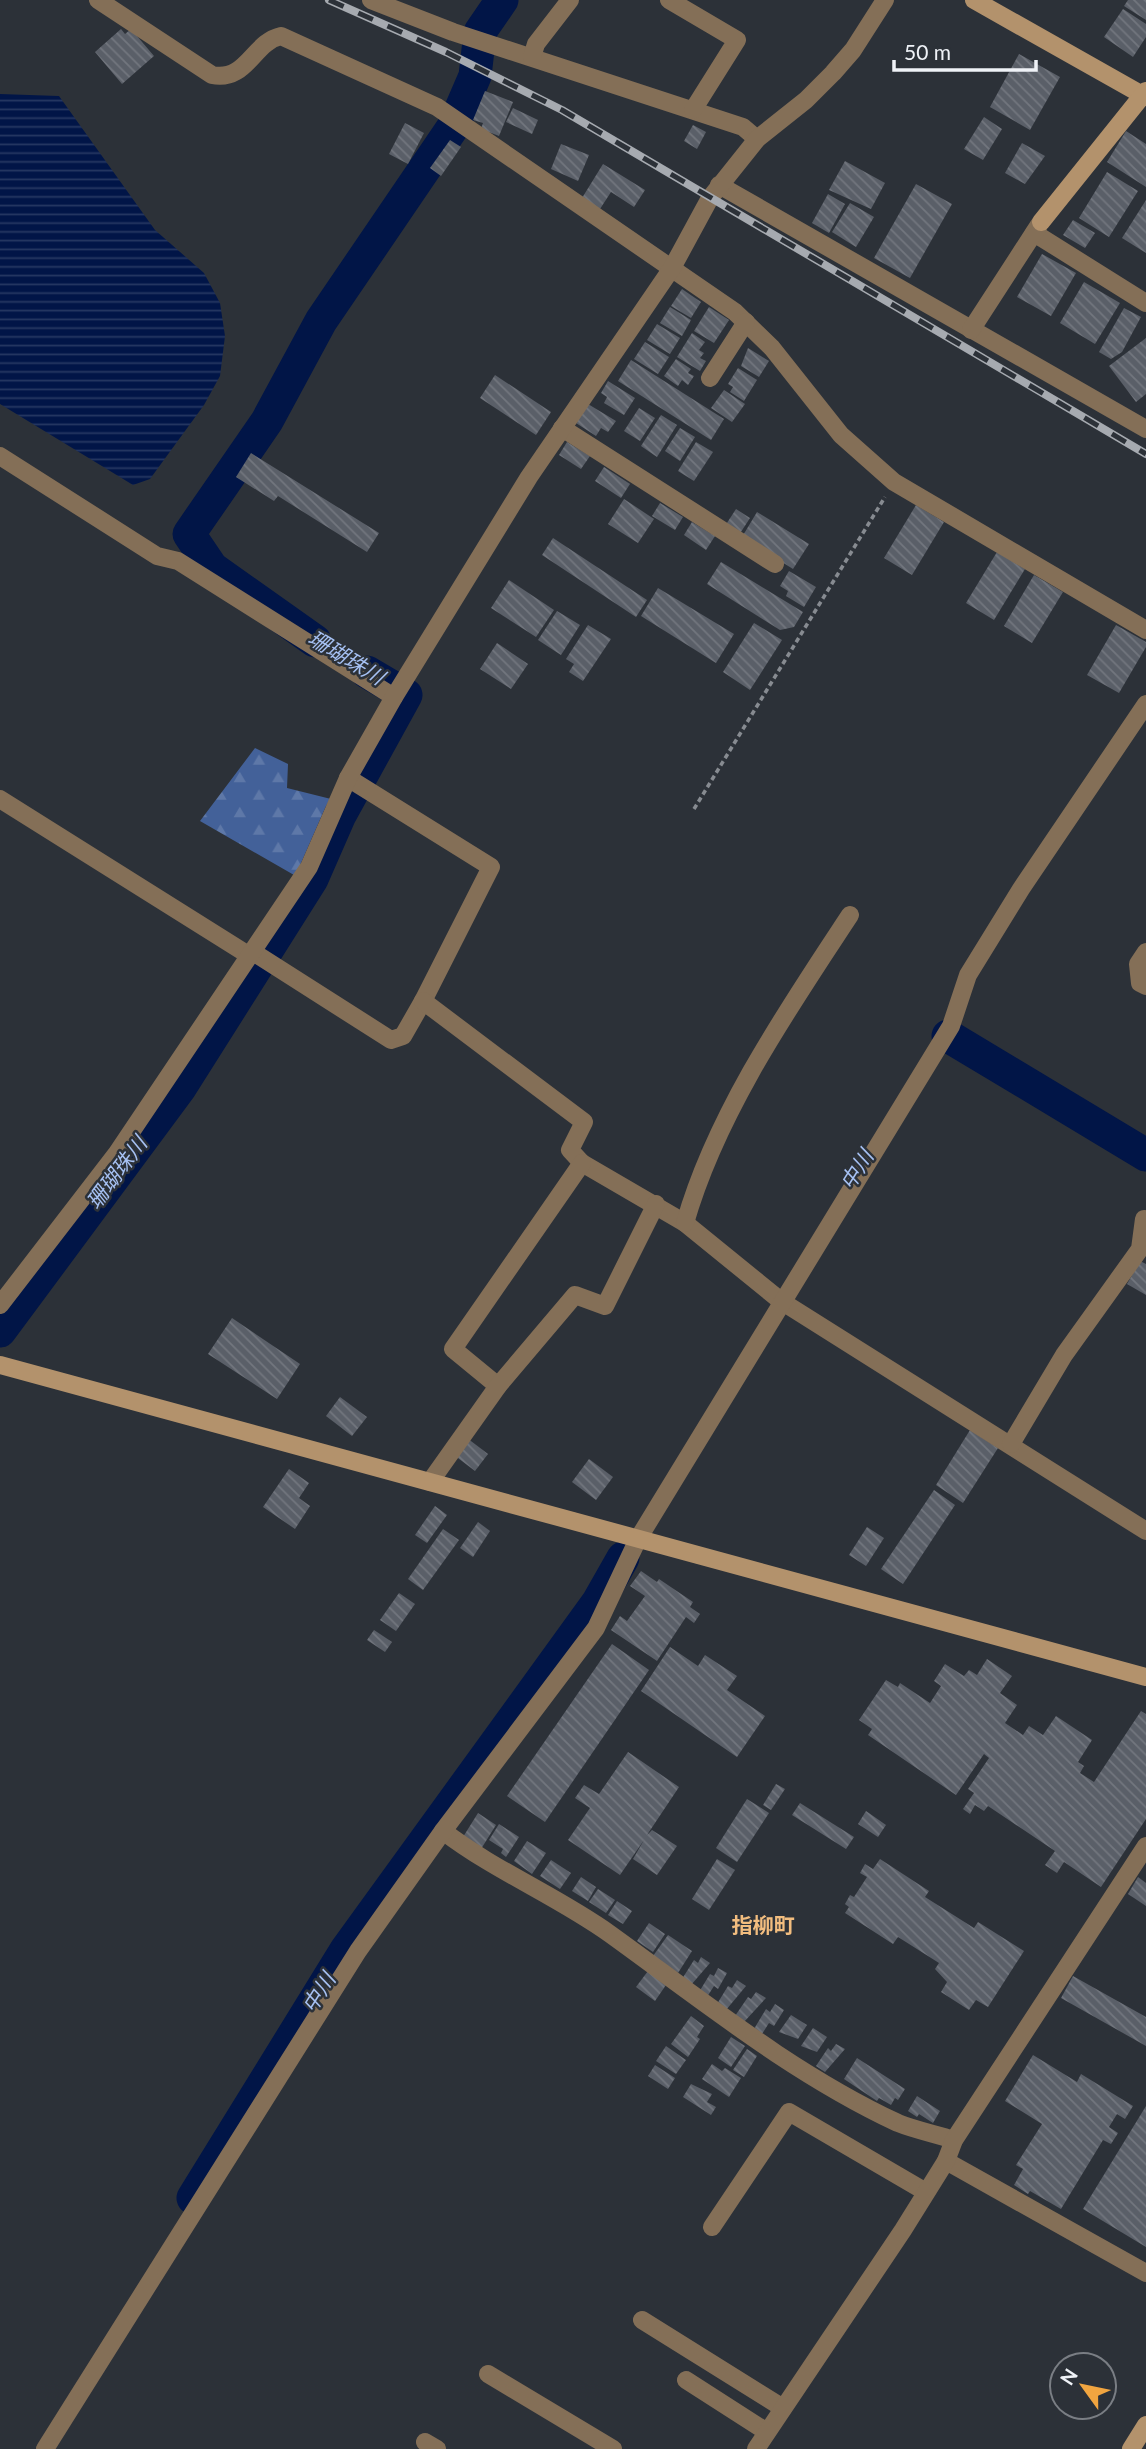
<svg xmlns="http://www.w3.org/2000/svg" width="1146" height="2449" viewBox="0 0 1146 2449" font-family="Lato,'Noto Sans JP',sans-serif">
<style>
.forest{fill:url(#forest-firs)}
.water{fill:url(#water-rules)}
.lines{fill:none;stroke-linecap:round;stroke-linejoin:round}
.river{stroke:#011547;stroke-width:33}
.building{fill:url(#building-back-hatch)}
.path{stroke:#878b91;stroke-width:3.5;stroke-dasharray:5 3.5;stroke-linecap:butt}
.street{stroke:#846f57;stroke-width:18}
.secondary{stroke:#b3926c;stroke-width:18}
.rail-casing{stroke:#a6aab0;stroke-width:8}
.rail{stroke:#2c3138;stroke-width:5;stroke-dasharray:16;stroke-linecap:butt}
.labels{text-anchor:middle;stroke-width:5;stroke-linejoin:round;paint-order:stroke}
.water-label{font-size:21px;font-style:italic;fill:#a6c1f3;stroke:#2c3138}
.neighbourhood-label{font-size:21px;font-weight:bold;fill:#f2bd7f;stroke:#2c3138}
</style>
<defs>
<pattern id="forest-firs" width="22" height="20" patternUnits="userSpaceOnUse" patternTransform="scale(1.75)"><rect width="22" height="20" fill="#436199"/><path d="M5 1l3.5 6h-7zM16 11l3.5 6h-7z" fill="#5e78a8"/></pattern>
<pattern id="water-rules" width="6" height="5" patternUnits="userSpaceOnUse" patternTransform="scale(1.75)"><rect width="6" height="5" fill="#011547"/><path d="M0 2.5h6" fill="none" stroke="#263862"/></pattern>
<pattern id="building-back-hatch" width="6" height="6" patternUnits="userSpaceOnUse" patternTransform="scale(1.75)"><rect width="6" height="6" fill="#5a5f68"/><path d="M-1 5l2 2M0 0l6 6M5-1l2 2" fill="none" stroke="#72767e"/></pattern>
</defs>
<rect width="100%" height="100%" fill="#2c3138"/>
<polygon class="forest" points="255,748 288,764 287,788 331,799 308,855 294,875 200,821"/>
<polygon class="water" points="0,94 59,96 155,230 204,273 220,303 225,336 220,376 204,405 150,479 133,485 0,404"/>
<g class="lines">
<g class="river">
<polyline points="315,641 212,568 189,534 267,421 321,321 453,127 475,76 480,32 502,0"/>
<polyline points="948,1036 1146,1155"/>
<polyline points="0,1331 180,1088 312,879 340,815 406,695 367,672"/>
<polyline points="193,2198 346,1950 598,1602 623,1558"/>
</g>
</g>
<g class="building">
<polygon points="1128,0 1146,0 1146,20 1124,6"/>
<polygon points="1123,9 1146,24 1146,37 1133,57 1104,37"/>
<polygon points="121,29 125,34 131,29 154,56 122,84 95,52"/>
<polygon points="1019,54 1060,77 1030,130 990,107"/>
<polygon points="485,91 513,102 499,136 481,129 483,123 473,120"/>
<polygon points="513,108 538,120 532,134 506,122"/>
<polygon points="984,117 1002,129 983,160 964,149"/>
<polygon points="405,123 424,133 408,164 389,154"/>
<polygon points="693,125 706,132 697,149 684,141"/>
<polygon points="1126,131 1146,144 1146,187 1107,162"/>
<polygon points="450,140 461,147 441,176 430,168"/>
<polygon points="1022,143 1045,156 1025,184 1005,173"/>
<polygon points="561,144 589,155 578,181 551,169"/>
<polygon points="845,161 885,183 871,209 829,190"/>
<polygon points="603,164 645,190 634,207 611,192 600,209 582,198"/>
<polygon points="1107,172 1138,191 1109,237 1079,218"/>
<polygon points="916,184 952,204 910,278 874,258"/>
<polygon points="828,194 845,204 829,233 812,223"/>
<polygon points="1146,200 1146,253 1122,238"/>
<polygon points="850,203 874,217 856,247 832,232"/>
<polygon points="1073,220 1095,233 1085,248 1063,235"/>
<polygon points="1042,254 1076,273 1051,316 1017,297"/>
<polygon points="1084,282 1120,303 1095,344 1060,323"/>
<polygon points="682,289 701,302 691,318 671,306"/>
<polygon points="670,307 691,320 682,336 660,323"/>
<polygon points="709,307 729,320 714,343 694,331"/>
<polygon points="1124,308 1141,317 1122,352 1111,359 1099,352"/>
<polygon points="657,324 680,338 670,354 647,340"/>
<polygon points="692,333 705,342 699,350 704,353 700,358 706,361 700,371 677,357"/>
<polygon points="1146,338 1146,394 1136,402 1109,366"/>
<polygon points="645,342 669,357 658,374 634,359"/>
<polygon points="748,348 769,361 759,377 741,366"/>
<polygon points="676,359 691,369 688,373 694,376 688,385 682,380 678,386 664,376"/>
<polygon points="631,360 724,419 711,440 618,381"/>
<polygon points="738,368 757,380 744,401 730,392 733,387 728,384"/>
<polygon points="495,375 551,412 536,435 480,398"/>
<polygon points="608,381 635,398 624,415 604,403 607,397 601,393"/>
<polygon points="724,390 745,404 732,422 711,408"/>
<polygon points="588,404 616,421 608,432 601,428 596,436 576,423"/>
<polygon points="639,408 655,418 640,441 624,431"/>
<polygon points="661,415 677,425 657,457 641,446"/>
<polygon points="680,428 695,437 680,461 665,451"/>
<polygon points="567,442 590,456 581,469 559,455"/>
<polygon points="696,442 713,452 694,481 678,471"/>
<polygon points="251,453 379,533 367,552 278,496 274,501 236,477"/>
<polygon points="604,467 630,484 621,498 595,481"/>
<polygon points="624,499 654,519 638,543 608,524"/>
<polygon points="660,503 683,517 675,530 652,516"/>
<polygon points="916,505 944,522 912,575 884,558"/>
<polygon points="736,509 750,518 739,535 725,526"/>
<polygon points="757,512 809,544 793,569 742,537"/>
<polygon points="692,522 715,536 706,550 684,535"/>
<polygon points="553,538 647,600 636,617 542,555"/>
<polygon points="997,552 1025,569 994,620 966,603"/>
<polygon points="721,562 803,612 794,627 780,630 707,584"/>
<polygon points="789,571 816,587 804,607 786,596 788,591 780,586"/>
<polygon points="1034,575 1063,592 1032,643 1004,626"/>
<polygon points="509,580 554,610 536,637 491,608"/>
<polygon points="658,588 734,634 716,663 641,616"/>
<polygon points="557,611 580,625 561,655 538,640"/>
<polygon points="754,623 782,640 750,690 723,672"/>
<polygon points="588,625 611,639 583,681 569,672 574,664 566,659"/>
<polygon points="1116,625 1146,642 1146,647 1119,693 1087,675"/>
<polygon points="497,643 528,664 511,689 480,669"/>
<polygon points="1140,1261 1146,1264 1146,1295 1127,1284"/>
<polygon points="232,1318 300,1364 277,1399 208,1354"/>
<polygon points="340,1397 367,1417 352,1436 326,1416"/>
<polygon points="970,1430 998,1448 963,1503 936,1485"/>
<polygon points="467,1438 488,1454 475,1471 454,1455"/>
<polygon points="589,1459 613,1477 596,1500 572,1482"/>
<polygon points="289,1469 309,1483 299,1498 310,1506 295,1529 263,1507"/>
<polygon points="934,1490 955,1505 903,1584 881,1569"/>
<polygon points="435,1506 447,1515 427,1543 415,1535"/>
<polygon points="478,1522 490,1531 473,1557 460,1548"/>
<polygon points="867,1527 884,1538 866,1566 849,1555"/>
<polygon points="443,1529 459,1540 423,1590 408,1579"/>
<polygon points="641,1571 657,1582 659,1579 693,1602 690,1607 700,1614 694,1623 686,1617 657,1661 611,1630 620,1616 627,1621 645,1596 630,1586"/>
<polygon points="399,1593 415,1604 396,1631 380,1620"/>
<polygon points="374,1630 392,1642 385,1652 367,1640"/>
<polygon points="612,1644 649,1670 545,1822 507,1796"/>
<polygon points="670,1647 698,1666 705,1655 737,1676 727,1690 765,1716 737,1757 641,1691"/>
<polygon points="987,1659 1012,1676 1000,1693 1017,1705 1005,1723 1023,1735 1029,1726 1043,1735 1056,1716 1092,1740 1078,1762 1084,1766 1080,1773 1094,1782 1141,1711 1146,1714 1146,1819 1101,1887 1064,1862 1057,1873 1045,1865 1055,1851 988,1806 984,1811 975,1805 970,1814 963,1809 974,1793 968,1789 989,1758 984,1754 956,1795 868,1735 872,1729 859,1720 886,1680 898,1687 900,1683 930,1703 941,1686 934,1681 945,1664 964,1676 969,1670 977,1675"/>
<polygon points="628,1752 679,1787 647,1835 652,1830 677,1846 657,1875 633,1859 644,1840 620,1875 568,1840 590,1808 575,1798 584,1785 599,1794"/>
<polygon points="776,1784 785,1789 771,1810 763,1805"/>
<polygon points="747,1799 769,1813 737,1862 716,1848"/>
<polygon points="800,1803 854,1837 846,1849 792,1815"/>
<polygon points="866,1811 886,1825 878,1837 858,1824"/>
<polygon points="478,1813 496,1825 481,1849 463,1837"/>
<polygon points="499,1824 519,1837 506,1857 501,1853 503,1849 489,1840"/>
<polygon points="527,1841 546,1853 532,1874 514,1861"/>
<polygon points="717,1859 735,1870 709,1910 692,1899"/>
<polygon points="880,1859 929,1891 925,1897 974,1928 978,1922 1024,1951 988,2007 976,2000 969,2010 941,1992 947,1982 935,1969 939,1963 898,1937 893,1944 845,1913 849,1907 845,1904 850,1895 854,1897 867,1877 860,1873 865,1864 873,1869"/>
<polygon points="551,1860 571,1873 560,1889 540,1876"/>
<polygon points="581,1877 596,1887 588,1901 572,1891"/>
<polygon points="1138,1877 1146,1883 1146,1906 1128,1894"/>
<polygon points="598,1889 615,1900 606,1913 589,1902"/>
<polygon points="617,1901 632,1911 623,1924 608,1915"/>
<polygon points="649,1923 665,1934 653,1952 637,1941"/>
<polygon points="668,1935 692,1951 678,1973 653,1956"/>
<polygon points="701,1957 710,1963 691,1985 682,1979 694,1960 698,1963"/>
<polygon points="718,1968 727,1973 718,1989 714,1986 707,1997 699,1992 710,1974 714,1976"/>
<polygon points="648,1971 666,1985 655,2001 636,1987"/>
<polygon points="1073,1976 1146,2017 1146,2046 1061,1998"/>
<polygon points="737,1980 746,1986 726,2010 717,2004 728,1986 732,1988"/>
<polygon points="756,1992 766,1998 744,2022 735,2016 748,1997 751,1999"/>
<polygon points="775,2004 784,2010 774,2026 769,2023 762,2034 754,2029 766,2009 770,2012"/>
<polygon points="791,2015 807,2025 798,2039 779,2032"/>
<polygon points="691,2016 704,2026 697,2037 700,2039 688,2057 671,2044"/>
<polygon points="813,2028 827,2037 817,2052 801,2046"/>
<polygon points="731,2037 745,2046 731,2067 718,2058"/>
<polygon points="836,2044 845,2049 825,2072 816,2066 828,2048 831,2051"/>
<polygon points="666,2046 686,2060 676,2074 656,2061"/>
<polygon points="747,2049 757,2056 744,2077 733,2070"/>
<polygon points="1033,2055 1077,2082 1081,2074 1133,2106 1125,2119 1117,2114 1109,2127 1118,2133 1111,2144 1103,2140 1061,2209 1030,2191 1028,2194 1014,2185 1023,2169 1016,2165 1042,2124 1005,2101"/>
<polygon points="857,2058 905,2089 898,2100 895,2098 891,2105 879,2098 877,2101 844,2079"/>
<polygon points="712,2064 722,2071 725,2068 741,2078 729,2097 702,2079"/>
<polygon points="655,2065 675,2078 668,2089 648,2076"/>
<polygon points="691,2084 712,2094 707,2102 716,2107 711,2115 683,2097"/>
<polygon points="917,2096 940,2111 933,2123 919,2114 917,2117 908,2111"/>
<polygon points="1146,2106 1146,2247 1083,2209"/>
</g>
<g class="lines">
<polyline class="path" points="694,809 885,497"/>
<g class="street">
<path d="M98,0L212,75C247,82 253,42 281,36L437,107L735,312L772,348L841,435L894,482L1146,630"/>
<polyline points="371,0 453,32 743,127 757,139"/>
<polyline points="669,0 737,40 693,110"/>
<polyline points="532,57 536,44 570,0"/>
<polyline points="719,185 1146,429"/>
<polyline points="1034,233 1146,303"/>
<polyline points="971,330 1039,225"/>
<polyline points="710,378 746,322"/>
<polyline points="562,428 775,564"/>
<polyline points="0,456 157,556 178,561 394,697"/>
<polyline points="0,799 250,956"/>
<polyline points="253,952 391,1040 403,1036 423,1001 491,867 348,778"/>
<polyline points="1146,952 1138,964 1140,983 1146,986"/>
<polyline points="423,1001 584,1122 570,1150 582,1163 685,1223 781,1301 1146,1531"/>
<path d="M685,1223C716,1114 788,1009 850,915"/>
<polyline points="0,1305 117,1153 309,867 348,778 394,697 529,477 672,268 710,198 757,139 806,100 833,73 853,50 885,0"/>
<polyline points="498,1386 453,1349 582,1163"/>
<polyline points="1011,1444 1064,1355 1140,1249 1144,1219"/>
<polyline points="430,1482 498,1386 575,1295 605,1306 656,1204"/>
<path d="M443,1831C495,1871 557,1896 610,1934C703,2001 793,2074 898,2123C915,2130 936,2134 954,2140"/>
<polyline points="946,2161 1146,2273"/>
<polyline points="712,2227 789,2112 926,2192"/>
<polyline points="642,2320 783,2408"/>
<polyline points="488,2374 613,2449"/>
<polyline points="686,2380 767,2432"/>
<polyline points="425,2442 437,2449"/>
<polyline points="45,2449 358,1951 443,1831 596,1628 638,1539 951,1026 968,975 1021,889 1146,704"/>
<polyline points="756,2449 903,2230 946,2161 954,2140 1146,1846"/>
</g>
<g class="secondary">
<polyline points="974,0 1146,97"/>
<polyline points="1041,222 1146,91"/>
<polyline points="0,1365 1146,1677"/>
<polyline points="1131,2449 1146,2425"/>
</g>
<defs>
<polyline id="rail" points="329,0 446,52 562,110 1146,454"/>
</defs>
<use href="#rail" class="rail-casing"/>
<use href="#rail" class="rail"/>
</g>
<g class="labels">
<g class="water-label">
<text transform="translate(346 658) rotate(31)" y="7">珊瑚珠川</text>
<text transform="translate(857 1170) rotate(-58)" y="7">中川</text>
<text transform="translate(117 1173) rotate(-53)" y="7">珊瑚珠川</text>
<text transform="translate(319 1993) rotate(-58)" y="7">中川</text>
</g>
<g class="neighbourhood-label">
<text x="763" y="1933">指柳町</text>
</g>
</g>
<g transform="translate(1083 2386) rotate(303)"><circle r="33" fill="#2c3138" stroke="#7a7e84" stroke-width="2"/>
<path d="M0-5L12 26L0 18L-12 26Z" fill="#f1a540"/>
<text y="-10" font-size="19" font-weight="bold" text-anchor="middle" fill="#eff2f7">N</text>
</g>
<path d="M894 60v10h142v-10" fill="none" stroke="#eff2f7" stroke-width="3.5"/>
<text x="904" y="60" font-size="21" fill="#eff2f7" stroke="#2c3138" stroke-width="5" paint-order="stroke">50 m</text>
</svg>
